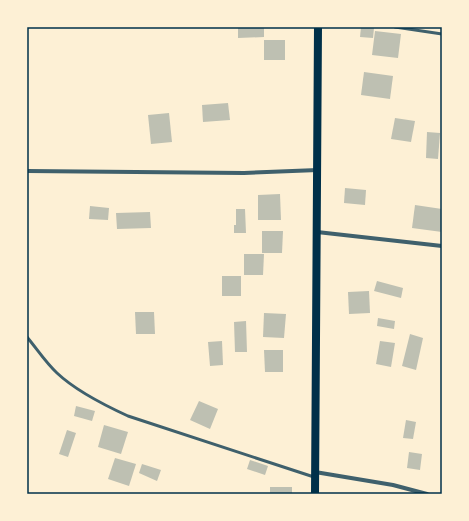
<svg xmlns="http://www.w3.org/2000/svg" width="469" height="521" viewBox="0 0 469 521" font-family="Ubuntu,sans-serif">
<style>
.building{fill:#bec0b2}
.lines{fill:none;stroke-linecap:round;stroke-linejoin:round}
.service{stroke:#3f606c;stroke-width:3}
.minor{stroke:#3f606c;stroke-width:4}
.secondary{stroke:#003049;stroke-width:8}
.neatline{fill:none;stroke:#003049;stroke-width:1.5}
</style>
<rect width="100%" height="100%" fill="#fdf0d5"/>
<g class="building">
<polygon points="238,27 264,27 264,37 238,38"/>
<polygon points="361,27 374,28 373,38 360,37"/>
<polygon points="375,31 401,34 398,58 372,55"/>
<rect x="264" y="40" width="21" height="20"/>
<polygon points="364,72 393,76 390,99 361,95"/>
<polygon points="228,103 230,120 203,122 202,105"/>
<polygon points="169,113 172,142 151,144 148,115"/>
<polygon points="395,118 415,121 411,142 391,139"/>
<polygon points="427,132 440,133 438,159 426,158"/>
<polygon points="345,188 366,190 365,205 344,203"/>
<polygon points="280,194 281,220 258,220 258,195"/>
<polygon points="415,205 442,209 442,232 412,228"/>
<polygon points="90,206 109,208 108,220 89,219"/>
<polygon points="236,209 245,209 246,233 234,233 234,225 236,225"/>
<polygon points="150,212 151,228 117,229 116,213"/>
<polygon points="262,231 283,231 282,253 262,253"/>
<polygon points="244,254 264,254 263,275 244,275"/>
<rect x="222" y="276" width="19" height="20"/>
<polygon points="377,281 403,288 401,298 374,291"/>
<polygon points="369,291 370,313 349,314 348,292"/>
<polygon points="135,312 154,312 155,334 136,334"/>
<polygon points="264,313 286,314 284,338 263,337"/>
<polygon points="378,318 395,321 394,329 377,326"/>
<polygon points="246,321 247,352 235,352 234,322"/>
<polygon points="410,334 423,338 416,370 402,366"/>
<polygon points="222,341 223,365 210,366 208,342"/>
<polygon points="380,341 395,343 391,367 376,364"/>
<polygon points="264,350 283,350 283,372 265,372"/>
<polygon points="199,401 218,409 210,429 190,420"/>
<polygon points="76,406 95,411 92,421 74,416"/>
<polygon points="406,420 416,422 413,439 403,438"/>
<polygon points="104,425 128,432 121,454 98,447"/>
<polygon points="67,430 76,433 68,457 59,454"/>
<polygon points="409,452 422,454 420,470 407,468"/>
<polygon points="115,458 136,464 129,486 108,479"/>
<polygon points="250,460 268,466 265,475 247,469"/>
<polygon points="142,464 161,470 157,481 139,473"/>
<rect x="270" y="487" width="22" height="7"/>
</g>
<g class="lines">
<g class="service">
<polyline points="395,27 442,34"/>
<path d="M27,337C37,349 46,363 57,373C76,391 104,405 128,416L314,477"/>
</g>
<g class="minor">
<polyline points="27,171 244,173 318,170"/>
<polyline points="317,232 442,246"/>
<polyline points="315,472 393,485 427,494"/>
</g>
<polyline class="secondary" points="315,494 318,27"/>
</g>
<rect width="469" height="521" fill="none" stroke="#fdf0d5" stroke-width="56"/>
<rect x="28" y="28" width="413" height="465" class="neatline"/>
</svg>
